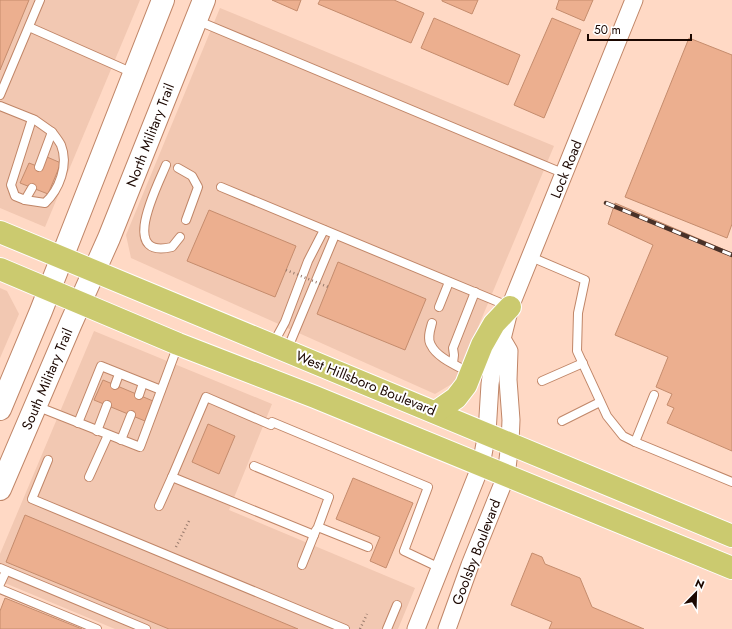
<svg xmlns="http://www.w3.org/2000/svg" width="732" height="629" viewBox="0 0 732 629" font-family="Jost,sans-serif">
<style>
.built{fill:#f2c8b2}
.building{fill:#ecaf8f;stroke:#c58c6d}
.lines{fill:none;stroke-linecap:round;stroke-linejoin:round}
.lane-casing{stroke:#c08668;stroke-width:10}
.street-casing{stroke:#c08668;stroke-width:19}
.secondary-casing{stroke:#c08668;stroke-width:24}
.primary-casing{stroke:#fff;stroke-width:24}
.path{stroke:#977a6c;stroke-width:2.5;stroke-dasharray:1 3;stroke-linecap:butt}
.lane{stroke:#fff;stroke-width:8}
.street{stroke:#fff;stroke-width:17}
.secondary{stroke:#fff;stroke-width:22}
.primary{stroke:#cbca6f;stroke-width:22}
.rail-casing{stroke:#493128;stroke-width:4.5}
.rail{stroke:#fff;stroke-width:3;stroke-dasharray:9;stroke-linecap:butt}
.path-bridge{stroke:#977a6c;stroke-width:2.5;stroke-dasharray:1 3;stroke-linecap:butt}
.labels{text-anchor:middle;stroke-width:4;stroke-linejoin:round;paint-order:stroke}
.street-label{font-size:14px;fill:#1b0700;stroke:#fff}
</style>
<rect width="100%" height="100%" fill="#ffd9c5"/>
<g class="built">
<polygon points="0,0 140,0 45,227 0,208"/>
<polygon points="220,8 554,146 455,382 435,394 131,258 126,235"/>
<polygon points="0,288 7,291 19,314 0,358"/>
<polygon points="94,331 272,404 229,510 415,588 398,629 115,629 0,581 0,554"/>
</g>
<g class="building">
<polygon points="0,0 29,0 0,70"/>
<polygon points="272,0 301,0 297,11"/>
<polygon points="320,0 394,0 424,13 411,43 318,4"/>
<polygon points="442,0 478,0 472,14 442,1"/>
<polygon points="559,0 593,0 584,21 556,9"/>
<polygon points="434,18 520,55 508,85 421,48"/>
<polygon points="552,18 581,30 544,118 514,105"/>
<polygon points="689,38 732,55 732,224 727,238 625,197"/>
<polygon points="47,157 61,163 48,194 20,183 29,163 42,168"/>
<polygon points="615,203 732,253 732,451 667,423 674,408 667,405 672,394 656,387 668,357 615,335 653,245 608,224"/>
<polygon points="209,210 296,246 275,297 187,261"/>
<polygon points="338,262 426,299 405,350 317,314"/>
<polygon points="103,380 153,401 145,421 94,400"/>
<polygon points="208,424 235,436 219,474 192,462"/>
<polygon points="353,478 413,503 386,568 370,561 380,537 336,519"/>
<polygon points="25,515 298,629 169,629 6,562"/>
<polygon points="532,553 542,557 545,564 580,578 592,607 644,629 549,629 552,622 511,605"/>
<polygon points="5,598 82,629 0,629 0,611"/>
</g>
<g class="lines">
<defs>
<g id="lane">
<polyline points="196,20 565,174"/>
<polyline points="29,27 133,73"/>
<polyline points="0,95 40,0"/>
<polyline points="0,106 35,120 52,132 39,167"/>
<path d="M166,165C158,185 118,260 172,247L180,237"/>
<polyline points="178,168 192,176 198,187 186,220"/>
<polyline points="221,187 508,306"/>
<polyline points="32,188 25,200 15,196 11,185 32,119"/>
<path d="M25,200L45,203C59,190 69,165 61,145C59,141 55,136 52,132"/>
<polyline points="531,257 585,280 578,313 577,351 607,416 623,436 635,442 654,395"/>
<polyline points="439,307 449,282"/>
<path d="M432,323C430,330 427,339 431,345C437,358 458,366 470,373"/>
<polyline points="273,344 285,322 308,261 324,230"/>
<polyline points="287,350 335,235"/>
<polyline points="453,363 454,355 453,348 475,292"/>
<polyline points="542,381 583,363"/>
<polyline points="115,385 119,374"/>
<polyline points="139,395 143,383"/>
<polyline points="36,406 140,447 178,345"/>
<polyline points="562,421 600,402"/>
<polyline points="272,422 428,487 404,551 440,568"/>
<polyline points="78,423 101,366 161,390"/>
<polyline points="271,425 206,397 172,477 314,535"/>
<polyline points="97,431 107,405"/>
<polyline points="121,440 131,415"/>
<polyline points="635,442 732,482"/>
<polyline points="48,460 32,499 345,629"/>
<polyline points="254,466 329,497 318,527 368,547"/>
<polyline points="89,477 108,435"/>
<polyline points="159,506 172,477"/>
<polyline points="302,565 316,530"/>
<polyline points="0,568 146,629"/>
<polyline points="0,584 6,571"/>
<polyline points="0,589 97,629"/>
<polyline points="387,629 397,605"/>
</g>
<g id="street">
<polyline points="416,629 481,465 487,433 490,384 495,349 502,339 510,307 634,0"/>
<polyline points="447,629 470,565 506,476 510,443 511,420 508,380 509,351 502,339"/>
</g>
<g id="secondary">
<polyline points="0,409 41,311 163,0"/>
<polyline points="0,489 71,323 109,238 204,0"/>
</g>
<g id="primary">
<polyline points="0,232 732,536"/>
<polyline points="0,269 178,344 315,397 732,568"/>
<polyline points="436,412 456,398 466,385 482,345 494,324 510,307"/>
</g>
</defs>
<use href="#lane" class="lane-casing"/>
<use href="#street" class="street-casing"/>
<use href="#secondary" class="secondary-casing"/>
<use href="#primary" class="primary-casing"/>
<g class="path">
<polyline points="176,547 190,519"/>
<polyline points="360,629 367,614"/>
</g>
<use href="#lane" class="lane"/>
<use href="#street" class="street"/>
<use href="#secondary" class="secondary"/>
<use href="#primary" class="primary"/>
<defs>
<polyline id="rail" points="606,203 732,255"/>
</defs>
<use href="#rail" class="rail-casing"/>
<use href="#rail" class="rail"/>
<polyline class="path-bridge" points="286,270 328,287"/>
</g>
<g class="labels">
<g class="street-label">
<text transform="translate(150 135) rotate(-69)" y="5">North Military Trail</text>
<text transform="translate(566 169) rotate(-68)" y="5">Lock Road</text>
<text transform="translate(47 379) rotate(-67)" y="5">South Military Trail</text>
<text transform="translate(366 383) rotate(22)" y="5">West Hillsboro Boulevard</text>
<text transform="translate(476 552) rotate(-69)" y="5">Goolsby Boulevard</text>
</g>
</g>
<g transform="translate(696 593) rotate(23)" stroke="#ffffff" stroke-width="3" paint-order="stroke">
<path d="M0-3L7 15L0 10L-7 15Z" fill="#1b0700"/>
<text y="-6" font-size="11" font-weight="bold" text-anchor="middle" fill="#1b0700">N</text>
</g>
<path d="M588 34v6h103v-6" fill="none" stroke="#1b0700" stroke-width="2"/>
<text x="594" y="34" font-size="12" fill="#1b0700" stroke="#ffffff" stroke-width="3" paint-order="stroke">50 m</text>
</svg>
